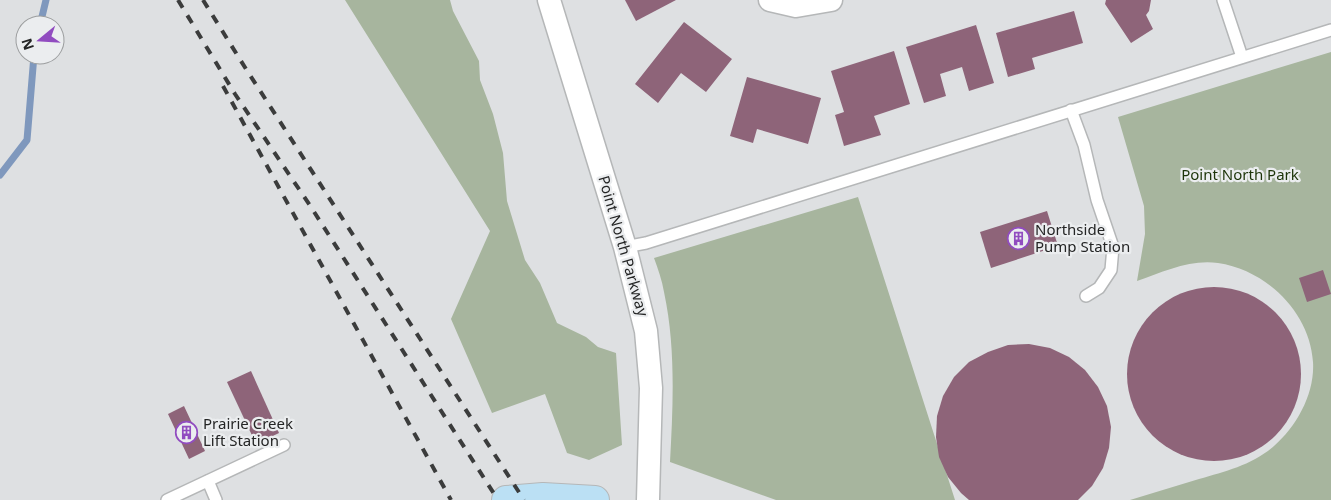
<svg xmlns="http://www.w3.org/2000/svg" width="1331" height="500" viewBox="0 0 1331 500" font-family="'Noto Sans',sans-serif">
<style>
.green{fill:#a7b59e}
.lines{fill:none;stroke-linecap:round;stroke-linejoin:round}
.stream{stroke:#7f98bd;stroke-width:7}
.building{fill:#8e6479}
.lane-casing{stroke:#b5b7b8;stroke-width:14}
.street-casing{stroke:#b5b7b8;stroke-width:25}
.secondary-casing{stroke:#b5b7b8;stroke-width:30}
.lane{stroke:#fff;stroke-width:11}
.street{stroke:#fff;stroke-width:22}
.secondary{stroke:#bbe0f4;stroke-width:28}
.rail{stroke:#3b3c3c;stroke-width:4;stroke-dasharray:9 9;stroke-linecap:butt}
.labels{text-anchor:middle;stroke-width:4.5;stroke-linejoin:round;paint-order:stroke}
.park-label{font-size:15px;fill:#1c3408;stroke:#ebedef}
.poi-label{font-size:15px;fill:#242525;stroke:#ebedef;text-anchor:start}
.street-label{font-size:15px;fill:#242525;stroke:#ebedef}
</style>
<rect width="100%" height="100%" fill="#dee0e2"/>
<g class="green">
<polygon points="345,0 450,0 453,11 479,61 480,80 493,114 503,153 507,201 525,260 540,283 557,323 586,337 598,347 616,353 622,445 589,460 567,453 545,394 492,413 451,319 490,231"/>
<path d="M1331,52V500H1130C1153,493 1176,486 1199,479C1226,471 1252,465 1274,446C1297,426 1315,393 1313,362C1310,312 1266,270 1218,263C1190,259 1163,272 1137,281L1145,234L1144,206L1118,117Z"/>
<path d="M858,197L955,500H776L670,462C673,406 676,348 664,292C662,280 658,269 654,258Z"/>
</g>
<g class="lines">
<g class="stream">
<polyline points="40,25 46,0"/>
<polyline points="0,175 27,140 34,55"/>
</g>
</g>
<g class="building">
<polygon points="625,0 676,0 636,21"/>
<polygon points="1106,0 1151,0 1149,11 1146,15 1153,29 1131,43 1105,4"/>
<polygon points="1074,11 1083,43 1032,58 1035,69 1008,77 996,33"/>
<polygon points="684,22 732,59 706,92 681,73 658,103 635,84"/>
<polygon points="976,25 994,83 969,91 962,67 940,74 946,96 924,103 906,47"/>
<polygon points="894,51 910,104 874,116 881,135 844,146 835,115 844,112 831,71"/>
<polygon points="747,77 821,98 808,144 757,129 753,143 730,136"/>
<polygon points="1047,211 1058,246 991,268 980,232"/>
<polygon points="1323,270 1331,294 1307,302 1299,278"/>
<circle cx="1214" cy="374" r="87"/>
<polygon points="1029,344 1050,348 1069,357 1085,370 1098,387 1107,406 1111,427 1109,448 1103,468 1092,486 1078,500 969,500 961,493 948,477 939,457 936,437 937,416 943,396 954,377 969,362 988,352 1008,345"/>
<polygon points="251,371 279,433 256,444 227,382"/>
<polygon points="184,406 205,451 189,459 168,414"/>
</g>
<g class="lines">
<defs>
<g id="lane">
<polyline points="1223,0 1242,57"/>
<polyline points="1071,110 1084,145 1097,200 1113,247 1111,270 1099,288 1086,296"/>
<polyline points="625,247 646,243 1331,30"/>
<polyline points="208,481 216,500"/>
<polyline points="167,500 284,445"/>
</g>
<g id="street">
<polyline points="549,0 625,247 646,331 651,388 648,500"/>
<polyline points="770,0 796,6 831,0"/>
</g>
<polyline id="secondary" points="506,500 543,497 595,500"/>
</defs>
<use href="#lane" class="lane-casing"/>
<use href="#street" class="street-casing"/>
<use href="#secondary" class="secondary-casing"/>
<use href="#lane" class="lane"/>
<use href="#street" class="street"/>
<use href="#secondary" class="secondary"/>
<g class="rail">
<polyline points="178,0 235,94 311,207 498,500"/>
<polyline points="203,0 246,69 524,500"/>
<polyline points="223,86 451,500"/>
</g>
</g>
<defs>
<symbol id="building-ring" viewBox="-11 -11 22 22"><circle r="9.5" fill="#ebedef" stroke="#914cc0" stroke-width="1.5"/><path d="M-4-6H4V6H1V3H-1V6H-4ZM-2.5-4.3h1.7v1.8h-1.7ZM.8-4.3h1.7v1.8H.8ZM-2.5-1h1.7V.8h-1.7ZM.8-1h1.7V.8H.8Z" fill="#914cc0"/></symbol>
</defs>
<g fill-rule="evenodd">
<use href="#building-ring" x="1006" y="226" width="25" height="25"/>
<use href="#building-ring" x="174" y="420" width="25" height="25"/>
</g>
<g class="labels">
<g class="park-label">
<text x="1240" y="180">Point North Park</text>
</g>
<g class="poi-label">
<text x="1035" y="235">Northside<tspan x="1035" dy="17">Pump Station</tspan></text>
<text x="203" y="429">Prairie Creek<tspan x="203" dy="17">Lift Station</tspan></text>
</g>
<g class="street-label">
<text transform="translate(623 246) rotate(74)" y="5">Point North Parkway</text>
</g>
</g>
<g transform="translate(40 40) rotate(252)"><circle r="24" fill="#ebedef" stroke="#9b9d9e"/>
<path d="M0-4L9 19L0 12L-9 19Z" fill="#914cc0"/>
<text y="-8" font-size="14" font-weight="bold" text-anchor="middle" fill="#242525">N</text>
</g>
</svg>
